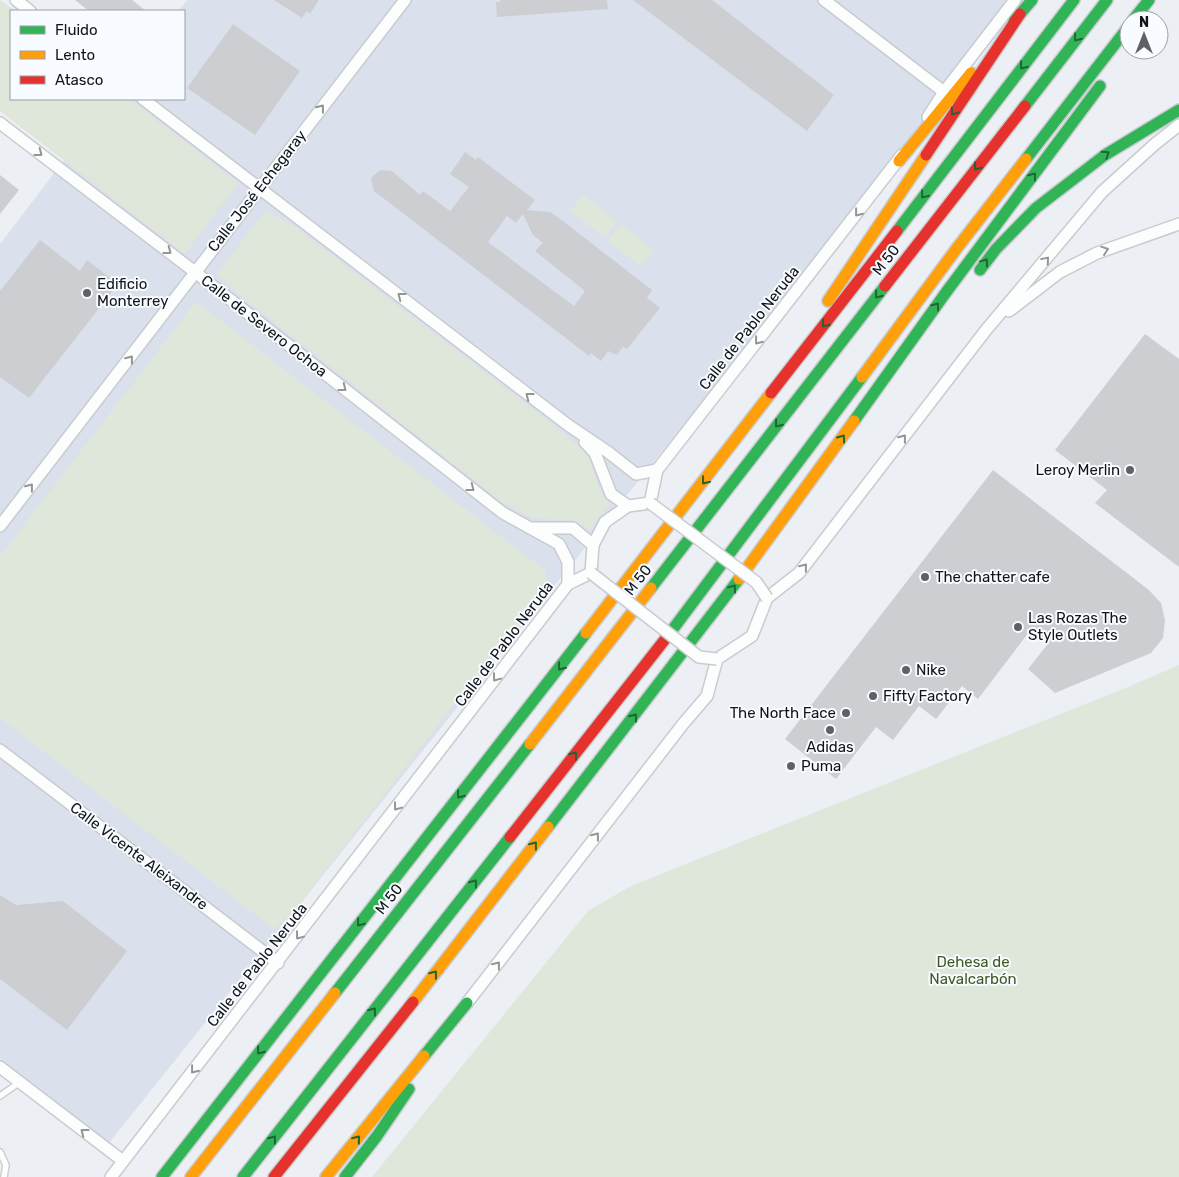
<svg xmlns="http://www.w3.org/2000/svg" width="1179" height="1177" viewBox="0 0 1179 1177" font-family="Rubik,sans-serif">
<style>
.built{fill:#dbe1ec}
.green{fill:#dee7da}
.building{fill:#ccced2;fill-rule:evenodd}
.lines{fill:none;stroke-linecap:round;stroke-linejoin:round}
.lane-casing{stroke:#c8cbcf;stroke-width:8}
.street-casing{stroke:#c8cbcf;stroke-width:14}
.fast-casing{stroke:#c8cbcf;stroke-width:14}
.slow-casing{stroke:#c8cbcf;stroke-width:14}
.jam-casing{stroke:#c8cbcf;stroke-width:14}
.lane{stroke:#fcfdfd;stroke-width:5.5}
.street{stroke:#fcfdfd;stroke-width:11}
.fast{stroke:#30b455;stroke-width:11}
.slow{stroke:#ff9f0a;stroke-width:11}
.jam{stroke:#e5322d;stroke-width:11}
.street-bridge-casing{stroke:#c8cbcf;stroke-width:14;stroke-linecap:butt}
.street-bridge{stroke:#fcfdfd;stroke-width:11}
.oneway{stroke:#216436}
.oneway2{stroke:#939596}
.poi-dot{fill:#5e6165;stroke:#f8fbff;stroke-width:2}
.labels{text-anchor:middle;stroke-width:4;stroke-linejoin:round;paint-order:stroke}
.street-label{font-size:15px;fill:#121518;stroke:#f8fbff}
.poi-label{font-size:15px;fill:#121518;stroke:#f8fbff;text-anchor:start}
.park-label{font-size:15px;fill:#415a23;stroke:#f8fbff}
</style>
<rect width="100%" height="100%" fill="#eceff4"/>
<polygon class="built" points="187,0 1013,0 895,160 109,1143 0,1059 0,244 111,99 184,99 184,11 179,11"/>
<g class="green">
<polygon points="0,0 15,11 11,11 11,99 129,99 238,183 185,254 0,111"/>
<polygon points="583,195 617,221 605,238 570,211"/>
<polygon points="265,211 292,225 557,428 587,454 600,491 610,505 599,516 590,530 572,520 532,518 503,503 240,295 217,274"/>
<polygon points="621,224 654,250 641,267 608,241"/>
<polygon points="198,303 546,571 545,587 293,912 274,929 0,718 0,556 194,304"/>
<polygon points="1179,665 1179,1177 372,1177 588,911 631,886 1128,687"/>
</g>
<g class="building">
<polygon points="75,0 132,0 146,11 89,11"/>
<polygon points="274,0 319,0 310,14 307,11 302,18"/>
<polygon points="500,0 607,0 608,9 497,17 496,2 500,2"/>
<polygon points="633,0 712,0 834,95 807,131"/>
<polygon points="233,24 300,71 255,135 187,88"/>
<path d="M465,152L476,160L478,157L535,200L527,210L549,212L555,215L652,290L647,298L660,308L627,349L623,347L617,355L608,351L601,361L591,353L589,356L374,191L371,178L380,170L392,171L420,195L423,191L450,211L469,187L450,174ZM523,214L533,235L543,243L535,251L585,291L574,306L488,242L507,216L516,223Z"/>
<polygon points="0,175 19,190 0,214"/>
<polygon points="40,240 80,271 87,260 118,284 29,398 0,377 0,291"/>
<polygon points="1145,334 1179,359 1179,567 1095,503 1107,490 1055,450"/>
<polygon points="993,470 1149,590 1161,603 1165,620 1163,638 1151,653 1055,693 1028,669 1047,645 1029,632 978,699 962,686 936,719 919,706 893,740 876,727 836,779 785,739"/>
<polygon points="0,895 16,905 63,901 127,951 67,1030 0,979"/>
</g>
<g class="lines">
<defs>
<g id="lane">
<polyline points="0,1096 20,1082"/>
<polyline points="0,1152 6,1165 4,1177"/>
</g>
<g id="street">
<polyline points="16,0 30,11"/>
<polyline points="824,0 944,92"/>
<polyline points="143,99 568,425 608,452 636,474 657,470"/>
<polyline points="928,117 944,92 1015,0"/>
<polyline points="0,123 195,272 503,513 559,544 568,562 568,584"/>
<polyline points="1009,311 1060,272 1097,253 1179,224"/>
<polyline points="585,442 595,453 611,494 628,506"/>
<path d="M0,526C136,351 270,175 405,0"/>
<polyline points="531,528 573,528 593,545"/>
<polyline points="0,750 278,963"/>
<polyline points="467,1003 683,724 707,696 717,659 752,636 767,598 799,573 986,330 1102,192 1155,144 1179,125"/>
<polyline points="0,1067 123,1161"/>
<polyline points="111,1177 568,584 591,573 593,545 605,522 628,506 650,503 657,470 902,155"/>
</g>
<g id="fast">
<polyline points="1133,20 1149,0"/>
<polyline points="1014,21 1032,0"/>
<polyline points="1025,106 1107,0"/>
<polyline points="1026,159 1129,26"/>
<polyline points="897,231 1074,0"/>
<polyline points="980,270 996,249 1036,208 1105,155 1179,110"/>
<polyline points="854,421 947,291 1100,86"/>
<polyline points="651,588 885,286"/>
<polyline points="670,633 862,377"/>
<polyline points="548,827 739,579"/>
<polyline points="335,993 530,744"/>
<polyline points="424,1056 467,1003"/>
<polyline points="162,1177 586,633"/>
<polyline points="243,1177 510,837"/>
<polyline points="345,1177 377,1136 409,1089"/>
</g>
<g id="slow">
<polyline points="899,161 971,73"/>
<polyline points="828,301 926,155"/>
<polyline points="862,377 957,248 1026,159"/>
<polyline points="739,579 854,421"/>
<polyline points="586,633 771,393"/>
<polyline points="530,744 651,588"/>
<polyline points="413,1002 548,827"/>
<polyline points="191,1177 335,993"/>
<polyline points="326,1177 424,1056"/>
</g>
<g id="jam">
<polyline points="926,155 1020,14"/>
<polyline points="885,286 1025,106"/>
<polyline points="771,393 897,231"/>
<polyline points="510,837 670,633"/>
<polyline points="274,1177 413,1002"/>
</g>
</defs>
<use href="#lane" class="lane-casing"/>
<use href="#street" class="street-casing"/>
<use href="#fast" class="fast-casing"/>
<use href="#slow" class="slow-casing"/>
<use href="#jam" class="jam-casing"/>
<use href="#lane" class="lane"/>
<use href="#street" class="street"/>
<use href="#fast" class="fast"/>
<use href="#slow" class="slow"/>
<use href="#jam" class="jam"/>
<defs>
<g id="street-bridge">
<polyline points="650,503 756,582 767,598"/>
<polyline points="591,573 699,657 717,659"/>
</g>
</defs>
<use href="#street-bridge" class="street-bridge-casing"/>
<use href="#street-bridge" class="street-bridge"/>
</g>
<defs><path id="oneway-chevron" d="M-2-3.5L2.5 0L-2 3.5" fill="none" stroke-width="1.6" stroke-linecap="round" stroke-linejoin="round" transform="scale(1.25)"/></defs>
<g class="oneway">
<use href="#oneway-chevron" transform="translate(1077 38) rotate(128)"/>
<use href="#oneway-chevron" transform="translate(1023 66) rotate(128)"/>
<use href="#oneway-chevron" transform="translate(954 112) rotate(124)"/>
<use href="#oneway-chevron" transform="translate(1106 154) rotate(-34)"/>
<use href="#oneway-chevron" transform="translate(977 167) rotate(128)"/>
<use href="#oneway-chevron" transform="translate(1033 176) rotate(-53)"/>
<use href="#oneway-chevron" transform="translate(924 195) rotate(128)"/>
<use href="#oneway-chevron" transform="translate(985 262) rotate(-53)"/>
<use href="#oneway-chevron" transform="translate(878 295) rotate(128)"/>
<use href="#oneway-chevron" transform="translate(936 306) rotate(-54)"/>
<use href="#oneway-chevron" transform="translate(825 324) rotate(128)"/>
<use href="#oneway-chevron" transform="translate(778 424) rotate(128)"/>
<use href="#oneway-chevron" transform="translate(842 438) rotate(-54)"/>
<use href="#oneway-chevron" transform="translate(705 481) rotate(128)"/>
<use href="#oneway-chevron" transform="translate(733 588) rotate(-53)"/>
<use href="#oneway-chevron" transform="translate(561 667) rotate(128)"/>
<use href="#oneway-chevron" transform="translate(634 717) rotate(-52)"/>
<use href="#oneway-chevron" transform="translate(574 755) rotate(-52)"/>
<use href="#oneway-chevron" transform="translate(460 795) rotate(128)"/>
<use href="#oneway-chevron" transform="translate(534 845) rotate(-52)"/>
<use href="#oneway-chevron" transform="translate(474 883) rotate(-52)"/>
<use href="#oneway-chevron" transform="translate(360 923) rotate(128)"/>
<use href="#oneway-chevron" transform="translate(434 974) rotate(-52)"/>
<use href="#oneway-chevron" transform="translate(373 1011) rotate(-52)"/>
<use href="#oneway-chevron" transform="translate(260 1051) rotate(128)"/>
<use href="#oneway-chevron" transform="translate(273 1139) rotate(-52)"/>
<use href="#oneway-chevron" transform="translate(357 1139) rotate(-51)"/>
</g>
<g class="oneway2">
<use href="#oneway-chevron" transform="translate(321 108) rotate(-52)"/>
<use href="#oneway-chevron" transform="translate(39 153) rotate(37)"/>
<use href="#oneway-chevron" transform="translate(858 213) rotate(128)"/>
<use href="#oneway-chevron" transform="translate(1105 250) rotate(-19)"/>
<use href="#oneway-chevron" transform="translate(168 251) rotate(37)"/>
<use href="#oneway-chevron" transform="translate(1046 260) rotate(-50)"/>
<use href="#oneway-chevron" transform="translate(401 296) rotate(-142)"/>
<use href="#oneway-chevron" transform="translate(758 341) rotate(128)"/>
<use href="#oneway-chevron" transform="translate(130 359) rotate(-52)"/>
<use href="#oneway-chevron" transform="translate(343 388) rotate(38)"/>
<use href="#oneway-chevron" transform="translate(529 396) rotate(-142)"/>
<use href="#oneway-chevron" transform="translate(903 438) rotate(-52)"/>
<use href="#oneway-chevron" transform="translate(30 487) rotate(-52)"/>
<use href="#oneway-chevron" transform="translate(471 488) rotate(38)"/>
<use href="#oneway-chevron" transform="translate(804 567) rotate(-51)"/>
<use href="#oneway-chevron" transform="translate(496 678) rotate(127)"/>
<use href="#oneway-chevron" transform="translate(397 807) rotate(127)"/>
<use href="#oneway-chevron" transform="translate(596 836) rotate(-52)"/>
<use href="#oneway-chevron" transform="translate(299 936) rotate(127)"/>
<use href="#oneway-chevron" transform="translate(497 965) rotate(-52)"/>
<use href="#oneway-chevron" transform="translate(194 1070) rotate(128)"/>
<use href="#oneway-chevron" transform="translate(84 1132) rotate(-142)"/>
</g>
<g class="poi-dot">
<circle cx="87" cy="293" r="5"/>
<circle cx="1130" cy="470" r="5"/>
<circle cx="925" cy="577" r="5"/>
<circle cx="1018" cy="627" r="5"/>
<circle cx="906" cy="670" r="5"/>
<circle cx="873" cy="696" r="5"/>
<circle cx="846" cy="713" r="5"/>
<circle cx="830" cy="730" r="5"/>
<circle cx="791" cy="766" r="5"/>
</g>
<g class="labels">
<g class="street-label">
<text transform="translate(257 191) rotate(-52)" y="5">Calle José Echegaray</text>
<text transform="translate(886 260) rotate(-52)" y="5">M 50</text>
<text transform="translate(264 326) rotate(38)" y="5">Calle de Severo Ochoa</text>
<text transform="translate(749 328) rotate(-52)" y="5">Calle de Pablo Neruda</text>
<text transform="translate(638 580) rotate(-52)" y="5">M 50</text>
<text transform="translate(504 644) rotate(-53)" y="5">Calle de Pablo Neruda</text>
<text transform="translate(139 856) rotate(37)" y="5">Calle Vicente Aleixandre</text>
<text transform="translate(389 899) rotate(-52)" y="5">M 50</text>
<text transform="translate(257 965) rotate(-52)" y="5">Calle de Pablo Neruda</text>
</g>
<g class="poi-label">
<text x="97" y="289">Edificio<tspan x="97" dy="17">Monterrey</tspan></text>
<text x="1120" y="475" text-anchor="end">Leroy Merlin</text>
<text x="935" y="582">The chatter cafe</text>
<text x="1028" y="623">Las Rozas The<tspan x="1028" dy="17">Style Outlets</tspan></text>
<text x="916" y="675">Nike</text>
<text x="883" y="701">Fifty Factory</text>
<text x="836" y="718" text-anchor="end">The North Face</text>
<text x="830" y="752" text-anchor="middle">Adidas</text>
<text x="801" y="771">Puma</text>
</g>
<g class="park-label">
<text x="973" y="967">Dehesa de<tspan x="973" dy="17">Navalcarbón</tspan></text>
</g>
</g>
<rect x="10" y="10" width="175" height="90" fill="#f8fbff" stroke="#9c9fa3"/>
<rect x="20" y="26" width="25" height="8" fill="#30b455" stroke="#9c9fa3"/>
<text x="55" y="35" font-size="15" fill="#121518">Fluido</text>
<rect x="20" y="51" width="25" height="8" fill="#ff9f0a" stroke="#9c9fa3"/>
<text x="55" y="60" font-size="15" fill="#121518">Lento</text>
<rect x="20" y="76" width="25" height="8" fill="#e5322d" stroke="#9c9fa3"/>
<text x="55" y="85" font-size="15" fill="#121518">Atasco</text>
<g transform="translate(1144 35)"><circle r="24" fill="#f8fbff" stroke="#9c9fa3"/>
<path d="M0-4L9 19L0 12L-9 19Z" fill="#5e6165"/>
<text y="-8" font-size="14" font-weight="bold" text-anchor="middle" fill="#121518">N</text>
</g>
</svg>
